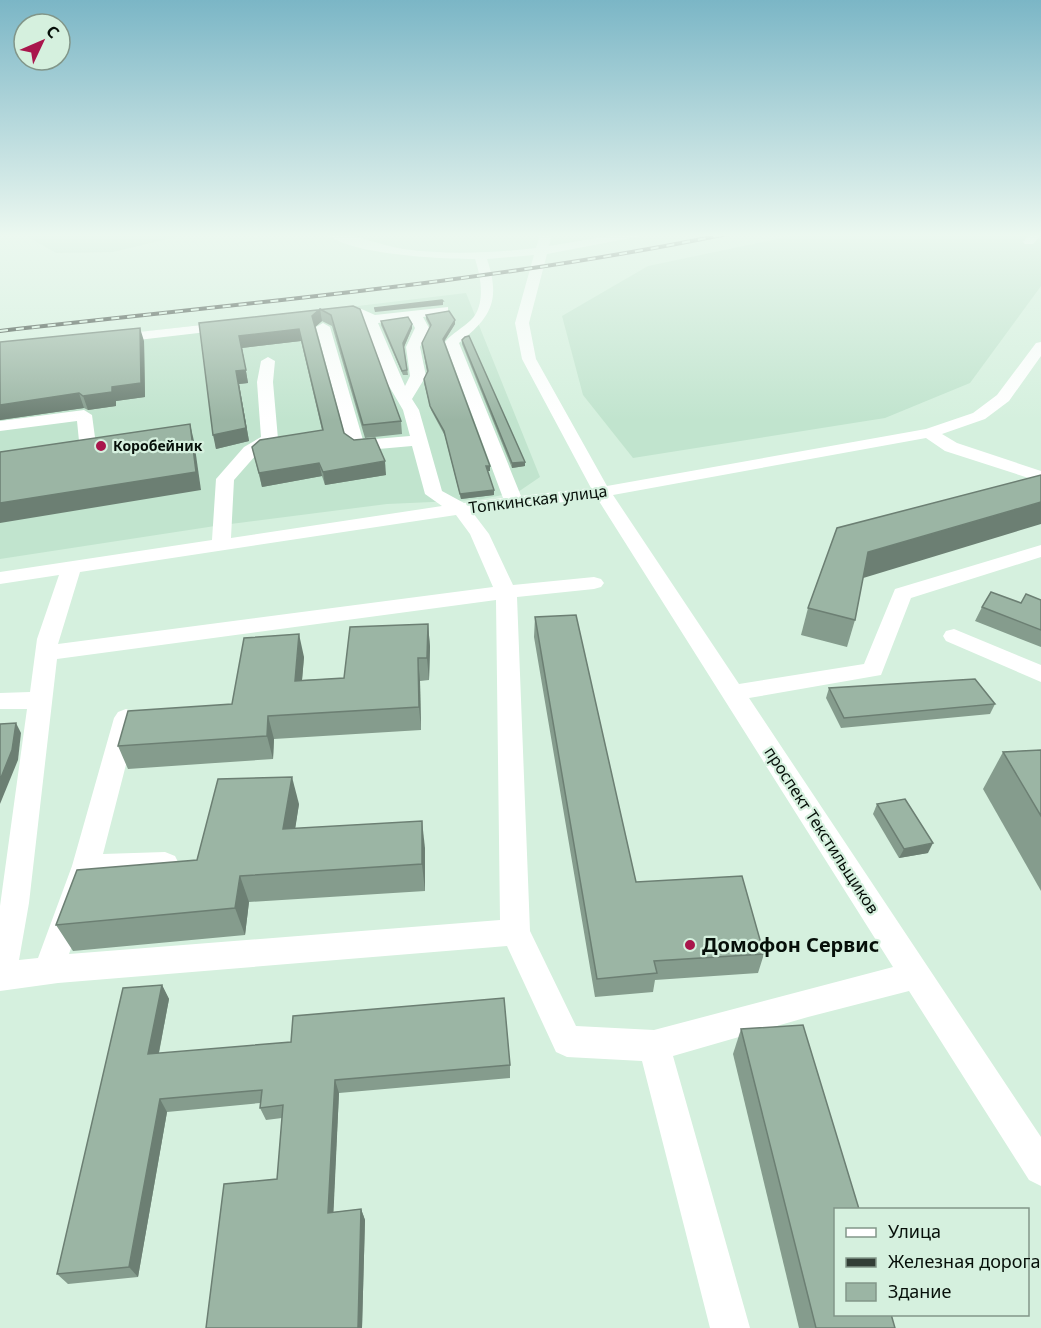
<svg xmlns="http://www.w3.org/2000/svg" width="1041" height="1328" viewBox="0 0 1041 1328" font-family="'Noto Sans',sans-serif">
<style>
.built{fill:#c1e4ce}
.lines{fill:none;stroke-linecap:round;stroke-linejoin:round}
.minor{fill:#fff;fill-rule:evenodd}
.rail-casing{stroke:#323e36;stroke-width:4}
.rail{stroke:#d5f0de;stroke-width:2;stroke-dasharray:8;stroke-linecap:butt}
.wall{fill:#859c8d}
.shaded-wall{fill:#6c7f73}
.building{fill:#9bb5a4;stroke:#6c7f73;stroke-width:1.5}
.poi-dot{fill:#a9164c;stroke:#d5f0de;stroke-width:2}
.labels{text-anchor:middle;stroke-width:4.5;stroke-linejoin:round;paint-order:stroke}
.far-poi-label{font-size:14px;font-weight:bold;fill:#060f09;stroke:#d5f0de;text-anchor:start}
.street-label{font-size:16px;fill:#060f09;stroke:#d5f0de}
.near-poi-label{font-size:20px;font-weight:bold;fill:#060f09;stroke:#d5f0de;text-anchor:start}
</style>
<rect width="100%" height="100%" fill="#d5f0de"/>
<g class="built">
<polygon points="23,234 189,234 113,252 56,253"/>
<polygon points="801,234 1041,234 1041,286 970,383 885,418 633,458 583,395 562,316 648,266"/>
<polygon points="466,293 540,477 518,492 477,500 387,504 215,526 0,559 0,349"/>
</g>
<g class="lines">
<g class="minor">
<path d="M327,234C352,232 378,245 403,249C447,255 493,253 536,248L540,234H552L549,246L622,234H643L641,236L547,254L529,323L536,359L607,486L926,429L973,413L997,395L1036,343L1041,342V356L1009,401L985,419L942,434L957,443L1041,471V482L945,451L926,438L613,495L739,684L864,664L895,589L1041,545V557L911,598L881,675L749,698L1041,1137V1186L1029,1180L909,991L808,1017L673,1056L750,1328H710L642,1061L567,1057L556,1052L507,946L58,983L0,991V906L27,709H0V693L30,692L37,639L59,575L0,584V572L212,540L216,479L244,447L261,437L257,382L261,361L268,357L275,361L273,382L278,439L256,455L234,480L231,538L442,506L425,494L412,446L356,451L348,446L316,327L323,323L330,327L363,440L410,436L403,410L382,374L363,319L355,315L328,317L326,314L333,310L357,307L375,315L448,307V313L423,317L429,328L420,347L426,376L412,399L419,410L442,491L464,503L503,498L445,342C452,333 463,328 471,320C486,305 481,277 475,259C443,259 351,255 327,234ZM534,255L515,323L522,359L591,488L521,496L459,343C491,317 501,301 487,259ZM410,319L415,328L406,347L410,376L405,386L378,323ZM597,498L893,967L654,1030L576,1026L530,931L517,597L594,589L601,587L604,583L601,579L594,577L513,585L489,534L473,513ZM456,515L470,534L493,587L58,644L80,572ZM496,600L500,920L69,954L96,877L165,876L175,872L179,864L175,856L165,852L103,854L138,718L134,712L126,709L118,712L114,718L72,866L38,958L19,960L29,903L57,659Z"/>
<polygon points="1030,234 1041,235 1033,244 1025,244 1023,242"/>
<polygon points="228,322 235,326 233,329 112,343 105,339 112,335"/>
<polygon points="84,410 92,415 96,445 94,449 64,454 55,449 58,445 79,441 77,421 0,431 0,421"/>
<polygon points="954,629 1041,665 1041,682 946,641 943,636 946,631"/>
</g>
<defs>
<path id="rail" d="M0,331C243,303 488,283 727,234"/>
</defs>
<use href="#rail" class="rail-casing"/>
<use href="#rail" class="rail"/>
</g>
<g class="wall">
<polygon points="353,306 401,421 402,434 365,438 332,326 322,321 315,327 344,433 386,475 325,485 322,476 262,487 252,447 322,430 301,341 242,348 248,383 239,384 249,441 216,449 199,323"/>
<polygon points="426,315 455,320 455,324 444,342 490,466 490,471 487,471 494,490 494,495 461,499 445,436 431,410 424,383 424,379 427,372 422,343 430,327 426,319"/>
<polygon points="381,321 412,328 404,347 408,375 403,375 381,325"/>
<polygon points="462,340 525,466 512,468 462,344"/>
<polygon points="144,341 145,397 116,401 116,406 88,410 84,408 0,420 0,342"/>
<polygon points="863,578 855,620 847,647 801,635 808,608"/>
<polygon points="1041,600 1041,647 975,621 982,607 1021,603"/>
<polygon points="535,617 636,882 764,954 758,973 655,980 653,992 595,997 534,637"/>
<polygon points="428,624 430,647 429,680 420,681 421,730 274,739 273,759 128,769 118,746 232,704 304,657 302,680 344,678"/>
<polygon points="829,688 995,704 990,714 841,728 826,698"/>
<polygon points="1041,750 1041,891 983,789 1003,752"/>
<polygon points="299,804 295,828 425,848 425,891 249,902 245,935 73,951 56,925 197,860"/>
<polygon points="877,804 928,853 899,858 873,814"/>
<polygon points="162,985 169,999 159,1053 510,1065 510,1078 339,1093 333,1212 361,1209 365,1220 362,1328 206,1328 277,1179 282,1118 266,1120 260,1108 260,1103 167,1112 138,1277 68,1284 57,1274"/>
<polygon points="741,1029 895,1328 799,1328 733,1054"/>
</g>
<g class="shaded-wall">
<polygon points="443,301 443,305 375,312 374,308"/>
<polygon points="320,309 322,321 314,328 312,316"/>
<polygon points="455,320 455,324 443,343 443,339"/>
<polygon points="412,324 412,328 404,347 403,343"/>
<polygon points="140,328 144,341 145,397 116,401 116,406 88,410 83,396 112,387"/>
<polygon points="299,329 301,341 242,348 248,383 239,384 249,441 216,449 213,435 236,371 239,336"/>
<polygon points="79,393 84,408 0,420 0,405"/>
<polygon points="190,424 194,441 201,490 0,523 0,503"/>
<polygon points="385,461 386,475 325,485 323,472"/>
<polygon points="525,462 525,466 512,468 512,463"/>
<polygon points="319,463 322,476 262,487 259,473"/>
<rect x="486" y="466" width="4" height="5"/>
<polygon points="494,490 494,495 461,499 460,494"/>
<polygon points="1041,502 1041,524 860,579 868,552"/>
<polygon points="428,624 430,647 429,680 427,658"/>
<polygon points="299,634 304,657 300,703 295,681"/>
<polygon points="418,658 420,681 421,730 419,707"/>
<polygon points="268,716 274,739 273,759 267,736"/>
<polygon points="16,723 21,733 18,760 0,804 0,780"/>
<polygon points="292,777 299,804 291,856 283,829"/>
<polygon points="422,821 425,848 425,891 422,864"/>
<polygon points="933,843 928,853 899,858 904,849"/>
<polygon points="240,876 249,902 245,935 235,908"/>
<polygon points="162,985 169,999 156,1067 148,1054"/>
<polygon points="335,1080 339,1093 333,1223 328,1213"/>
<polygon points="160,1099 167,1112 138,1277 129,1267"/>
<polygon points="361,1209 365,1220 362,1328 358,1328"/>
</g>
<g class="building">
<polygon points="442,300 443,301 374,308"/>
<polygon points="353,306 360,309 401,421 363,425 331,315 320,309 312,316 344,433 354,440 375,438 385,461 323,472 319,463 259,473 252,447 260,440 323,430 299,329 239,336 246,370 236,371 246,428 213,435 199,323"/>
<polygon points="449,311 455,320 443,339 490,466 486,466 494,490 460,494 444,431 430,406 424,379 428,371 422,343 431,325 426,315"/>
<polygon points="408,317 412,324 403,343 407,370 402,371 381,321"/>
<polygon points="140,328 141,383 112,387 112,392 83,396 79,393 0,405 0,342"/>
<polygon points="469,336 525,462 512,463 462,340 465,337"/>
<polygon points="190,424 196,472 0,503 0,452"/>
<polygon points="1041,475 1041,502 868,552 855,620 808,608 837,528"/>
<polygon points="991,592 1021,603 1026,594 1041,600 1041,630 982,607"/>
<polygon points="576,615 636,882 742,876 764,954 654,961 657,973 597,979 535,617"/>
<polygon points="428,624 427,658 418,658 419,707 268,716 267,736 118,746 128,711 232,704 244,638 299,634 295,681 344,678 350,627"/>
<polygon points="975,679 995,704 844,718 829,688"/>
<polygon points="16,723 12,750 0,780 0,724"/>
<polygon points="1041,750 1041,816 1003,752"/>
<polygon points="292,777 283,829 422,821 422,864 240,876 235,908 56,925 77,870 197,860 218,779"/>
<polygon points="905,799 933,843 904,849 877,804"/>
<polygon points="162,985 148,1054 291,1042 293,1016 504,998 510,1065 335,1080 328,1213 361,1209 358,1328 206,1328 224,1184 277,1179 283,1105 260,1108 262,1090 160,1099 129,1267 57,1274 123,988"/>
<polygon points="803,1025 859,1209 836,1209 836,1314 891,1314 895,1328 816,1328 741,1029"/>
</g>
<linearGradient id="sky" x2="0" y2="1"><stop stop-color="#7bb6c6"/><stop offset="0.56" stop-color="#ecf8f0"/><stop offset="1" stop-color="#ecf8f0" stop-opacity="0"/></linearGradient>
<rect width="1041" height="420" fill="url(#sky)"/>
<g class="poi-dot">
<circle cx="101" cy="446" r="6"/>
<circle cx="690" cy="945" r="6"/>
</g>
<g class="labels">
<g class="far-poi-label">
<text x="113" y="451">Коробейник</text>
</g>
<g class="street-label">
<text transform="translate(538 499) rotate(-7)" y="6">Топкинская улица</text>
<text transform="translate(822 830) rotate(57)" y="6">проспект Текстильщиков</text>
</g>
<g class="near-poi-label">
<text x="702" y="952">Домофон Сервис</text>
</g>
</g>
<rect x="834" y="1208" width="195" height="108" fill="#d5f0de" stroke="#829689" stroke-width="1.5"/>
<rect x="846" y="1228" width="30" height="9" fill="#ffffff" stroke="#829689" stroke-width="1.5"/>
<text x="888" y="1238" font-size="18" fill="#060f09">Улица</text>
<rect x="846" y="1258" width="30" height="9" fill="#323e36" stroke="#829689" stroke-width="1.5"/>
<text x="888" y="1268" font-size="18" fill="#060f09">Железная дорога</text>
<rect x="846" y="1283" width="30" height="18" fill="#9bb5a4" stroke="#829689" stroke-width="1.5"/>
<text x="888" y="1298" font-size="18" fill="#060f09">Здание</text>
<g transform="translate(42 42) rotate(46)"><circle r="28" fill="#d5f0de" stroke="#829689" stroke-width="1.5"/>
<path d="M0-4.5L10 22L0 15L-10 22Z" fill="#a9164c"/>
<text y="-9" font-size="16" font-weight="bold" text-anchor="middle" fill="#060f09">С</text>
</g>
</svg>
